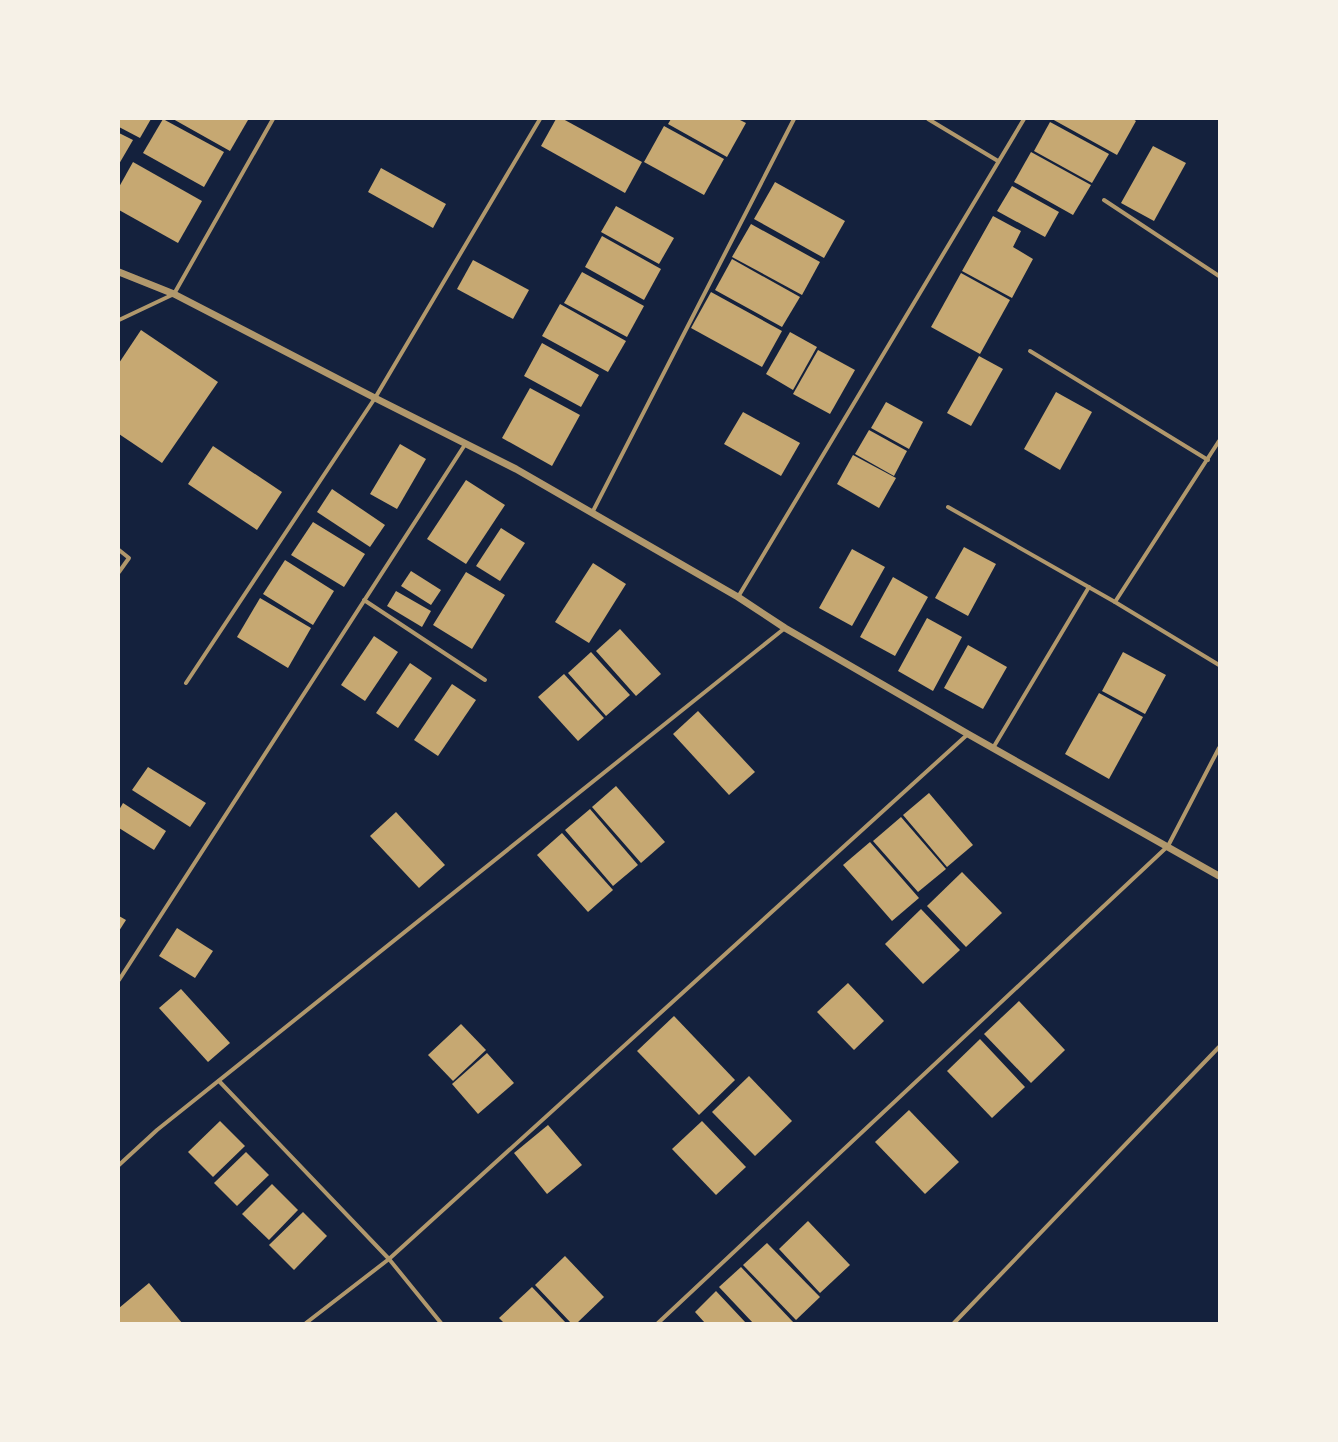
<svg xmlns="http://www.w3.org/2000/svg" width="1338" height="1442" viewBox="0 0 1338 1442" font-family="'Noto Serif',serif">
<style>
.building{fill:#c6a872}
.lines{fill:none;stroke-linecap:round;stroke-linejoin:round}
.minor{stroke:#b1986c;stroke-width:4}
.tertiary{stroke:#b1986c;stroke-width:7}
</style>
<rect width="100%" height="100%" fill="#14213d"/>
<g class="building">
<polygon points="119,119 151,119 140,138 119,127"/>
<polygon points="163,119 224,152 204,187 143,153"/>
<polygon points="173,119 247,119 248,120 230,151"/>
<polygon points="556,119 563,119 642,162 625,193 541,146"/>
<polygon points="671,119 738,119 746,123 727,157 668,124"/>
<polygon points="1052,119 1133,119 1136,121 1117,155"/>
<polygon points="1050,122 1109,154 1092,183 1034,151"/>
<polygon points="664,126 724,159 704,195 644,162"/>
<polygon points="119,133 133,140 119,164"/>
<polygon points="1153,146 1186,163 1154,221 1121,203"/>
<polygon points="1031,152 1091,185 1073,215 1014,182"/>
<polygon points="133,162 202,201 178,243 119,210 119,187"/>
<polygon points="381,168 446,204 433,228 368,192"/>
<polygon points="775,182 845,221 824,258 754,219"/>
<polygon points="1012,186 1059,212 1045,237 997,211"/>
<polygon points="616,206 674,238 659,264 601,232"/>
<polygon points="993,216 1021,231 1013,247 1033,259 1012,298 962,271"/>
<polygon points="751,224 820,262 802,295 732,257"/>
<polygon points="602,236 661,269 644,300 585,267"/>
<polygon points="732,259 800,297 782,327 715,290"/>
<polygon points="473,260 529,290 513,319 457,289"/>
<polygon points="582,272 644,306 627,337 564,303"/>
<polygon points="961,273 1010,300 980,354 931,327"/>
<polygon points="711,292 782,331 762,367 691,328"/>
<polygon points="560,304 626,341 608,372 542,336"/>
<polygon points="141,330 218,382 162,463 119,434 119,363"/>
<polygon points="790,332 817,347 793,390 766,374"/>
<polygon points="542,343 599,375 581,407 524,376"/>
<polygon points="818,350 855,370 830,414 793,394"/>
<polygon points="979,356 1003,369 971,426 947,413"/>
<polygon points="530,388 580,415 552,466 502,438"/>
<polygon points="1056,392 1092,412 1060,470 1024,449"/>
<polygon points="886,402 923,422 909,449 871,428"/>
<polygon points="743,412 800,443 781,476 724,444"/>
<polygon points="869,430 907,451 894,476 855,454"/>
<polygon points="400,444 426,459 397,509 370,494"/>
<polygon points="213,446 282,492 257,530 188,484"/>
<polygon points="853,455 896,478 879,508 837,484"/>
<polygon points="466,480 505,505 466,564 427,539"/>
<polygon points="332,489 385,525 370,547 317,512"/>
<polygon points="313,522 365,554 344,587 291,555"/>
<polygon points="501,528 525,543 500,581 476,566"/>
<polygon points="964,547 996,564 968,616 935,598"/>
<polygon points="852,549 885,567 852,626 819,608"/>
<polygon points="285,560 334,591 313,625 263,594"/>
<polygon points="593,563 626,584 589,643 555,622"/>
<polygon points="411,571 441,590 431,605 401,586"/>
<polygon points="466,572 505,595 472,649 433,625"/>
<polygon points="893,577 928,597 895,656 860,637"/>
<polygon points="396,591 431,611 422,627 387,606"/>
<polygon points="260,598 311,628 288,668 237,637"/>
<polygon points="927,618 962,637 933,691 898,671"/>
<polygon points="620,629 661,674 636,696 596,651"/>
<polygon points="374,636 398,652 365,701 341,685"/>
<polygon points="968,645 1007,667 983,709 944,688"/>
<polygon points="591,652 630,695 606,716 568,673"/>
<polygon points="1123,652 1166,675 1145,714 1102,691"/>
<polygon points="410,663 432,678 398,728 376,713"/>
<polygon points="564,674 604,718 578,741 538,697"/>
<polygon points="452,684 476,700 438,756 414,740"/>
<polygon points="1099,693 1143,717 1109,779 1065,754"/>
<polygon points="698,711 755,772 729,795 673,734"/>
<polygon points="148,767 206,803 190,827 132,790"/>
<polygon points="616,786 665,842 641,863 592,807"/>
<polygon points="929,793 973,845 947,867 903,815"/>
<polygon points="123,803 166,831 154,850 119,828 119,810"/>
<polygon points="590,809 638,865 613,886 565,830"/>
<polygon points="396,812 445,865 419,888 370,836"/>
<polygon points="901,817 946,869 918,892 873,841"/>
<polygon points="562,833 613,890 588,912 537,855"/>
<polygon points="870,842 919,898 892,921 843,865"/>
<polygon points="962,872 1002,913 966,947 927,906"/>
<polygon points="921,909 960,950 923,984 885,944"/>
<polygon points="119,916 126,920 119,931"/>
<polygon points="177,928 213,951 195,978 159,956"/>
<polygon points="848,983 884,1021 854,1050 817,1012"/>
<polygon points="181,989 230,1043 208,1062 159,1008"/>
<polygon points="1019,1001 1065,1050 1031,1083 984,1034"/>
<polygon points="674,1016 735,1080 699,1115 637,1051"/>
<polygon points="461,1024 486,1050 453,1081 428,1055"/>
<polygon points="980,1039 1025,1087 992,1118 947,1071"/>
<polygon points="487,1053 514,1083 478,1114 452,1084"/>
<polygon points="749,1076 792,1121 755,1156 712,1112"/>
<polygon points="909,1110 959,1162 925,1194 875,1142"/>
<polygon points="220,1121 245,1146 213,1177 188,1152"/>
<polygon points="702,1121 746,1167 716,1195 672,1149"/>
<polygon points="548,1125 582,1165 547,1194 514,1153"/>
<polygon points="246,1152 269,1175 237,1206 214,1183"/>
<polygon points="272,1184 298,1210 269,1240 242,1214"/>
<polygon points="303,1212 327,1236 294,1270 269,1245"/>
<polygon points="808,1221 850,1265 820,1293 779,1249"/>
<polygon points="767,1243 820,1297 796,1320 743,1265"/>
<polygon points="565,1256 604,1297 577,1323 571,1323 535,1285"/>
<polygon points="741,1267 794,1323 753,1323 719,1287"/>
<polygon points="149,1283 182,1323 119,1323 119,1308"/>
<polygon points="532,1287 566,1323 504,1323 499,1318"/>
<polygon points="716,1291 746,1323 705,1323 695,1312"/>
</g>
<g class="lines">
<g class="minor">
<polyline points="928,119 998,161"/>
<polyline points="1104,200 1219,276"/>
<polyline points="119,320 174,294 273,119"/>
<polyline points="1030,351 1208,460"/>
<polyline points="948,507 1115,602 1219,665"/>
<polyline points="592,513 794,119"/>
<polyline points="119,550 129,558 119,572"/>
<polyline points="738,597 1024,119"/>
<polyline points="364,600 485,680"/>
<polyline points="1115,602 1219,441"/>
<polyline points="186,683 375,398 540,119"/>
<polyline points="993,748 1089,587"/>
<polyline points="119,980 466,443"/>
<polyline points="219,1081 389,1259 441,1323"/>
<polyline points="119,1165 157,1130 785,628"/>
<polyline points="306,1323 389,1259 968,734"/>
<polyline points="658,1323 1168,846 1219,748"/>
<polyline points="954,1323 1219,1047"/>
</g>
<polyline class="tertiary" points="119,272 174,294 375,398 516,469 738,597 785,628 968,734 1219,876"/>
</g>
<rect width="1338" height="1442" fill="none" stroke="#f6f1e7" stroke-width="240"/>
</svg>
